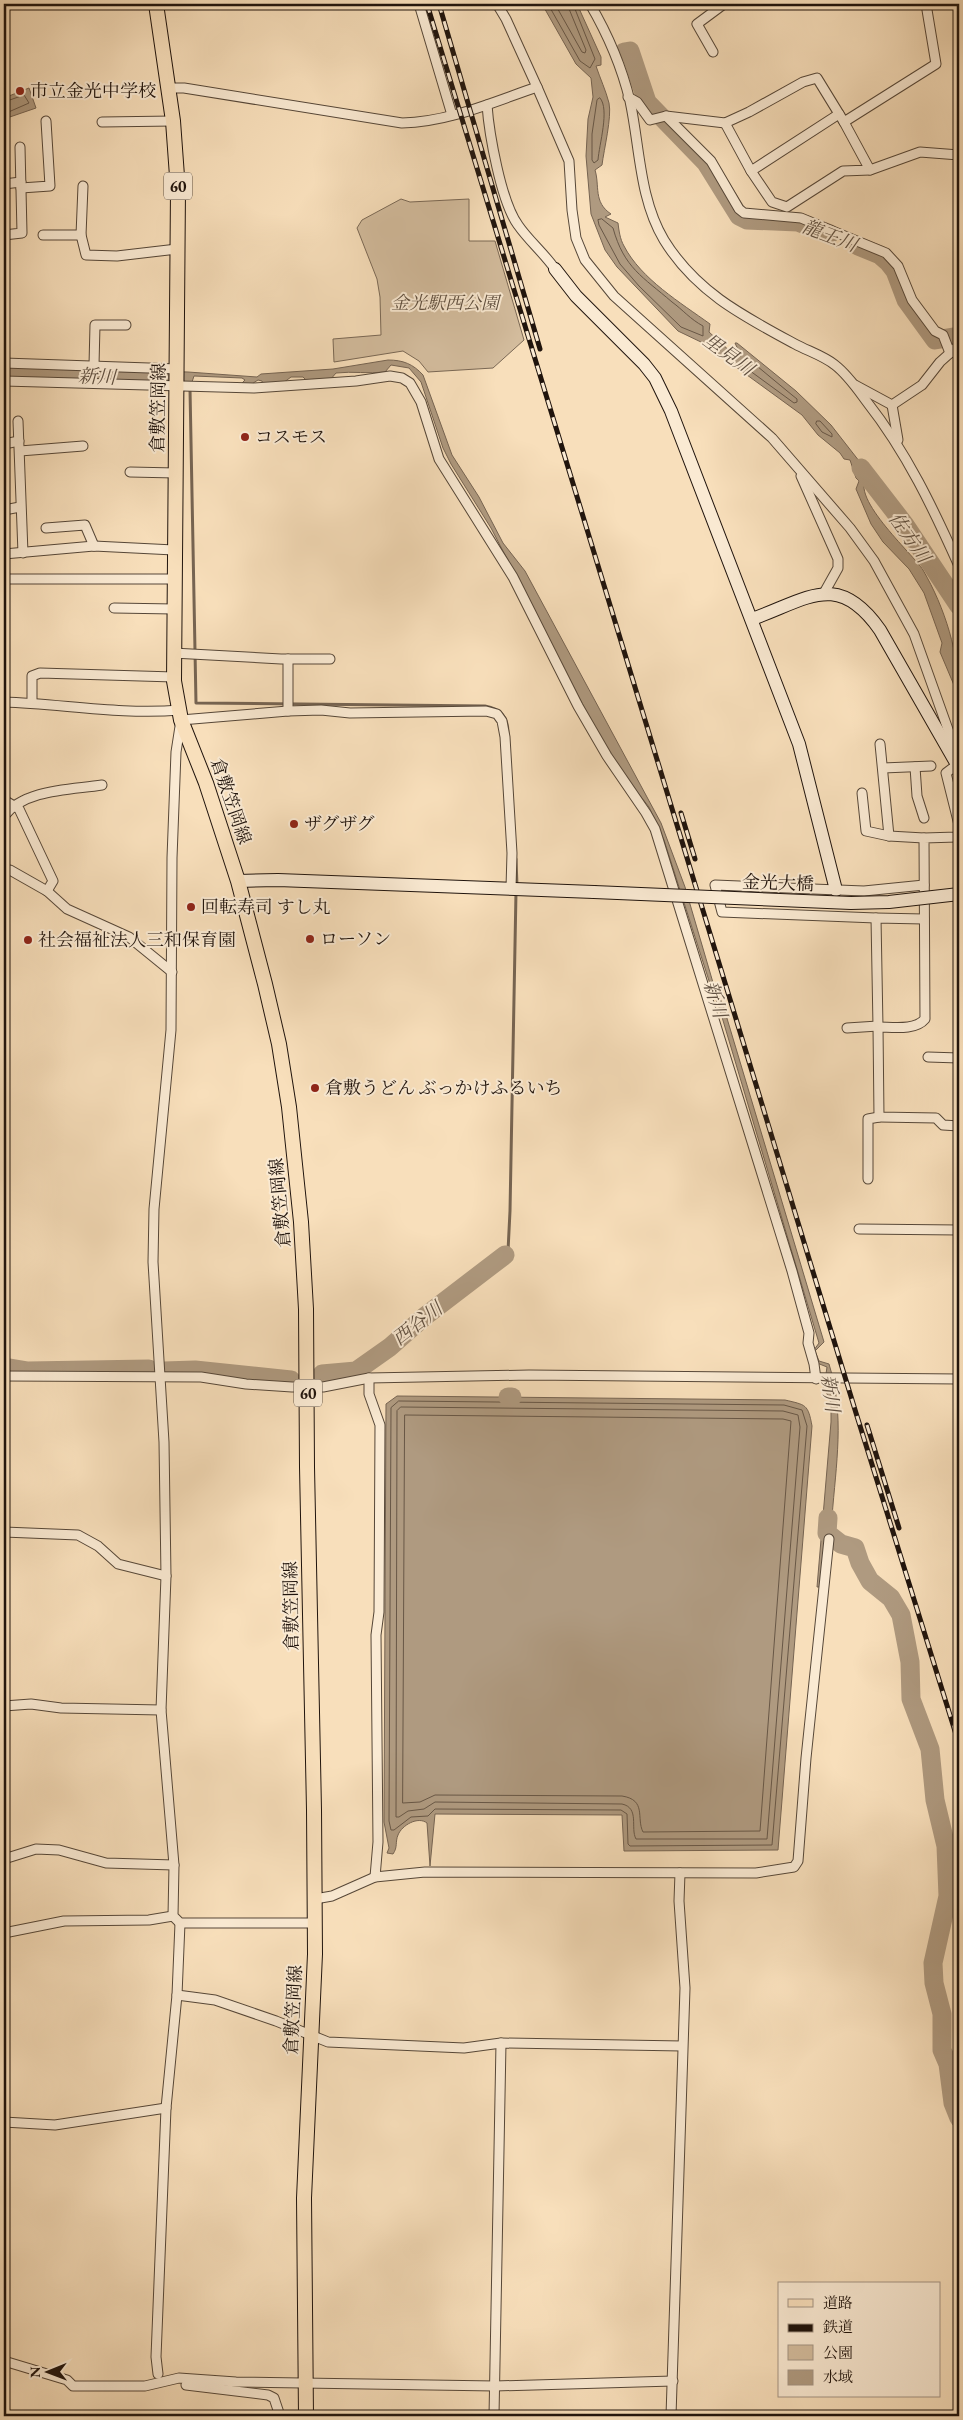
<svg xmlns="http://www.w3.org/2000/svg" width="963" height="2420" viewBox="0 0 963 2420" font-family="'EB Garamond','Noto Serif JP',serif">
<style>
.green{fill:#d3bc9d;stroke:#7a6855}
.water{fill:#af9a80;stroke:#766452}
.lines{fill:none;stroke-linecap:round;stroke-linejoin:round}
.shore{stroke:#685746;stroke-width:1}
.stream{stroke:#766452;stroke-width:3}
.river{stroke:#af9a80;stroke-width:19}
.street-casing{stroke:#564738;stroke-width:11}
.secondary-casing{stroke:#20140d;stroke-width:14}
.primary-casing{stroke:#20140d;stroke-width:16}
.street{stroke:#faead3;stroke-width:9}
.secondary{stroke:#faead3;stroke-width:12}
.primary{stroke:#f8dfbb;stroke-width:14}
.rail-casing{stroke:#20140d;stroke-width:5}
.rail{stroke:#faead3;stroke-width:3;stroke-dasharray:9;stroke-linecap:butt}
.secondary-bridge-casing{stroke:#20140d;stroke-width:14;stroke-linecap:butt}
.secondary-bridge{stroke:#faead3;stroke-width:12}
.poi-dot{fill:#8f2418;stroke:#faead3;stroke-width:2}
.labels{text-anchor:middle;stroke-width:4;stroke-linejoin:round;paint-order:stroke}
.shield{fill:#faead3;stroke:#615448;stroke-width:1}
.shield-label{font-size:16px;font-weight:bold;fill:#20140d}
.poi-label{font-size:18px;fill:#20140d;stroke:#faead3;text-anchor:start}
.park-label{font-size:18px;font-style:italic;fill:#5f4f3f;stroke:#faead3}
.street-label{font-size:18px;fill:#20140d;stroke:#faead3}
.water-label{font-size:19px;font-style:italic;fill:#605041;stroke:#faead3}
</style>
<rect width="100%" height="100%" fill="#f8dfbb"/>
<filter id="stains"><feTurbulence type="fractalNoise" baseFrequency=".004" numOctaves="4"/><feColorMatrix values="0 0 0 0 .2 0 0 0 0 .09 0 0 0 0 .02 0 0 0 .5 -.17"/></filter>
<radialGradient id="worn" r=".72"><stop offset=".6" stop-color="#630" stop-opacity="0"/><stop offset="1" stop-color="#630" stop-opacity=".3"/></radialGradient>
<polygon class="green" points="401,199 410,202 469,199 469,241 495,241 524,340 493,368 428,372 419,361 403,351 334,362 333,339 381,335 380,297 377,279 357,228 362,220"/>
<g class="water">
<path d="M542,4H577L601,57V65L596,66C600,78 606,91 609,103C612,117 604,149 602,165L595,170C600,186 593,202 611,214L605,217L618,223C619,231 620,239 624,246C641,279 681,303 710,324L709,332L733,354L741,356L735,343H737L796,391L831,425L870,475C843,492 914,555 923,570C945,608 959,653 959,697L940,652L942,643L924,593L909,569L883,542L871,524L856,489L859,481L856,478L850,460L844,459L840,453L818,435L802,415L703,343L678,331L617,267L605,250L591,214L586,156L588,119L593,97L591,78L576,64Z"/>
<polygon points="29,88 36,108 4,119 4,98"/>
<path d="M388,360C403,360 413,364 423,375L452,455L479,497L503,543L525,571L661,823L685,887L714,986L723,1005L824,1342L815,1351L819,1361L829,1364C845,1415 836,1464 832,1517V1526L825,1537L821,1587H817L831,1422V1403L819,1376L826,1374L827,1367L817,1363L814,1350L819,1343L719,1007L711,987L664,840L649,807L611,759L491,528L451,464L443,448L421,382L409,368L391,365L385,372C368,374 353,371 336,373L330,380L308,382L303,377H291L283,383L263,384L262,381L258,380L250,385H240L245,380L242,378L194,376L192,382L4,377V367L188,372L257,377L261,374L333,369Z"/>
<path d="M397,1396L785,1400C806,1405 808,1404 812,1426L778,1850L624,1851L622,1815L435,1814L430,1866L427,1823C418,1816 402,1825 398,1835C395,1842 398,1847 393,1854L387,1853L389,1848L384,1822L386,1404Z"/>
<polygon points="106,2411 260,2413 264,2416 102,2416"/>
</g>
<g class="lines">
<g class="shore">
<polyline points="548,4 580,61 590,68 595,59 573,4"/>
<polyline points="555,4 582,52 585,53 586,50 567,4"/>
<path d="M600,98C610,109 599,145 598,160L594,163L592,160V134L597,100Z"/>
<polyline points="4,102 24,95 29,103 4,114"/>
<path d="M602,219L613,228C624,268 643,277 672,302C683,310 690,319 703,326V336L681,327L639,286L620,264L599,225L598,220Z"/>
<polygon points="746,357 792,395 797,399 797,402 794,403 742,365 741,362"/>
<polygon points="817,421 820,421 832,434 832,437 822,432 816,424"/>
<polygon points="399,1401 784,1405 802,1410 807,1426 772,1845 630,1846 628,1844 627,1814 621,1810 435,1809 428,1816 411,1817 394,1830 391,1830 389,1821 391,1408"/>
<path d="M401,1407L783,1411L798,1415L800,1427L767,1839H636C630,1828 640,1808 622,1804L435,1802L424,1809L408,1811L399,1817H396L397,1411Z"/>
<path d="M405,1415L783,1419L791,1421L760,1831L643,1832C636,1818 647,1800 622,1796L435,1795L420,1802L403,1803Z"/>
<polyline points="109,2416 180,2416"/>
</g>
<g class="stream">
<path d="M190,389L196,703L485,706C501,709 508,717 508,733"/>
<polyline points="516,859 517,886"/>
<polyline points="505,1255 508,1251 510,1211 516,892"/>
</g>
<g class="river">
<polyline points="624,52 630,51 647,102 706,163 739,216 747,220 798,222 830,234"/>
<polyline points="858,246 880,255 888,262 895,271 906,300 935,340 959,336"/>
<polyline points="861,468 905,525 959,606"/>
<polyline points="4,1367 28,1371 149,1369"/>
<polyline points="164,1371 195,1370 291,1380"/>
<polyline points="322,1374 356,1371 390,1347 424,1317 505,1255"/>
<polyline points="508,1397 512,1397"/>
<polyline points="828,1518 827,1533 841,1544 855,1548 860,1563 870,1581 891,1598 901,1615 910,1662 911,1699 930,1749 935,1800 946,1846 948,1896 933,1963 934,1983 942,2014 942,2050 948,2064 953,2103 959,2118"/>
</g>
<defs>
<g id="street">
<polyline points="419,4 452,115"/>
<path d="M590,4C607,33 622,68 630,101C640,147 639,198 664,240C696,292 743,316 795,344C808,351 824,356 835,365C848,375 858,390 867,402C907,453 933,508 959,566"/>
<polyline points="713,52 697,24 724,4"/>
<polyline points="537,87 569,161 572,210 576,238 585,260 614,296 772,438 850,528 874,561 914,634 955,749 958,764 946,773 959,825"/>
<path d="M168,88H184L402,123C449,122 493,102 537,87L506,19L497,4"/>
<polyline points="628,97 637,102 650,120 666,116 725,123 749,112 803,82 817,78 844,122 936,64 926,4"/>
<path d="M487,105C489,133 501,202 518,225C529,241 544,253 555,269"/>
<polyline points="666,116 711,161 739,209 744,213 801,218 886,253 898,266 912,300 935,331 943,335 950,353"/>
<polyline points="102,122 173,121"/>
<polyline points="725,123 751,171 839,114"/>
<polyline points="870,170 920,152 959,155"/>
<polyline points="751,171 772,202 787,207 843,171 870,170 844,122"/>
<polyline points="4,184 21,182"/>
<polyline points="83,186 81,235 86,255 117,256 177,249"/>
<polyline points="21,188 50,186 46,121"/>
<polyline points="4,235 22,233 20,147"/>
<polyline points="43,235 81,235"/>
<polyline points="4,363 178,369"/>
<polyline points="94,365 95,325 126,325"/>
<polyline points="4,381 254,388 356,381 390,376 402,378 410,383 421,402 439,459 513,577 578,706 607,756 646,813 655,829 792,1271 809,1333 808,1343 814,1364 816,1379"/>
<polyline points="855,385 892,405 922,385 940,362 959,345"/>
<polyline points="892,405 898,440"/>
<polyline points="18,421 23,553"/>
<polyline points="4,444 19,441"/>
<polyline points="20,451 83,446"/>
<polyline points="130,472 176,473"/>
<polyline points="801,476 838,559 838,568 824,593"/>
<polyline points="4,510 20,507"/>
<polyline points="46,528 85,525 94,546"/>
<polyline points="4,554 94,546 174,550"/>
<polyline points="4,579 174,579"/>
<polyline points="114,608 174,609"/>
<polyline points="173,653 281,659 330,659"/>
<path d="M4,702C63,704 121,715 180,710"/>
<polyline points="32,702 32,676 40,673 174,677"/>
<polyline points="288,711 288,659"/>
<polyline points="880,744 889,836"/>
<polyline points="915,767 917,796 924,818"/>
<polyline points="883,768 931,766"/>
<polyline points="862,793 866,831 889,836 924,838"/>
<polyline points="4,800 19,809 53,881 47,891"/>
<path d="M4,816C25,789 70,790 102,785"/>
<path d="M959,834L957,837L924,838L925,1019C915,1031 892,1027 878,1027L879,1117L936,1118L943,1125L959,1126"/>
<polyline points="4,871 10,870 47,891 67,909 129,937 172,972"/>
<polyline points="876,918 722,912 715,885 864,891 924,885"/>
<polyline points="878,1027 876,918 924,919"/>
<polyline points="847,1028 878,1026"/>
<polyline points="928,1057 959,1058"/>
<polyline points="868,1179 868,1119 879,1117"/>
<polyline points="859,1229 959,1230"/>
<polyline points="4,1376 201,1377 246,1384 292,1387 323,1387 369,1378 529,1375 959,1379"/>
<polyline points="369,1378 369,1394 380,1425 379,1612 376,1635 378,1842 375,1877"/>
<polyline points="4,1532 78,1535 98,1546 118,1564 166,1576"/>
<polyline points="4,1706 31,1704 61,1708 161,1710"/>
<polyline points="4,1859 36,1849 59,1850 106,1863 174,1865"/>
<polyline points="315,1899 332,1896 375,1877 425,1872 756,1873 794,1867 798,1861 806,1758 829,1539"/>
<polyline points="315,1923 180,1923 173,1916 174,1865 161,1710 166,1576 164,1442 153,1262 154,1209 171,1030 172,858 176,752 181,720 288,711 321,710 350,713 486,711 497,714 502,721 505,737 512,853 511,888"/>
<polyline points="4,1933 64,1921 149,1920 173,1916"/>
<polyline points="177,1995 215,2000 276,2021 328,2042 464,2048 501,2043 682,2046"/>
<polyline points="4,2122 55,2125 166,2108"/>
<polyline points="4,2361 67,2380 73,2386 145,2386 179,2378 236,2382 495,2386 673,2381"/>
<polyline points="158,2374 156,2357 166,2108 177,1995 180,1923"/>
<polyline points="186,2385 268,2395 274,2398 280,2416"/>
<polyline points="494,2416 501,2043"/>
<polyline points="671,2416 685,1988 679,1901 680,1873"/>
</g>
<g id="secondary">
<polyline points="555,269 576,296 644,364 655,378 671,411 799,744 836,890"/>
<path d="M752,619C808,599 838,570 880,630L959,768"/>
<polyline points="238,881 278,880 594,892"/>
</g>
<polyline id="primary" points="156,4 173,121 178,190 174,681 181,720 206,783 238,881 265,984 279,1044 289,1107 301,1222 306,1309 307,1467 314,1810 315,1954 304,2198 306,2416"/>
</defs>
<use href="#street" class="street-casing"/>
<use href="#secondary" class="secondary-casing"/>
<use href="#primary" class="primary-casing"/>
<use href="#street" class="street"/>
<use href="#secondary" class="secondary"/>
<use href="#primary" class="primary"/>
<defs>
<g id="rail">
<polyline points="427,4 856,1413 959,1744"/>
<polyline points="439,4 540,349"/>
<polyline points="681,813 695,859"/>
<polyline points="867,1425 899,1528"/>
</g>
</defs>
<use href="#rail" class="rail-casing"/>
<use href="#rail" class="rail"/>
<defs>
<polyline id="secondary-bridge" points="594,892 851,903 889,902 959,894"/>
</defs>
<use href="#secondary-bridge" class="secondary-bridge-casing"/>
<use href="#secondary-bridge" class="secondary-bridge"/>
</g>
<g class="poi-dot">
<circle cx="20" cy="91" r="5"/>
<circle cx="245" cy="437" r="5"/>
<circle cx="294" cy="824" r="5"/>
<circle cx="191" cy="907" r="5"/>
<circle cx="310" cy="939" r="5"/>
<circle cx="28" cy="940" r="5"/>
<circle cx="315" cy="1088" r="5"/>
</g>
<g class="labels">
<g class="shield">
<rect x="164" y="172.5" width="28" height="27" rx="4"/>
<rect x="294" y="1379.5" width="28" height="27" rx="4"/>
</g>
<g class="shield-label">
<text x="178" y="192">60</text>
<text x="308" y="1399">60</text>
</g>
<g class="poi-label">
<text x="30" y="97">市立金光中学校</text>
<text x="255" y="443">コスモス</text>
<text x="304" y="830">ザグザグ</text>
<text x="201" y="913">回転寿司 すし丸</text>
<text x="320" y="945">ローソン</text>
<text x="38" y="946">社会福祉法人三和保育園</text>
<text x="325" y="1094">倉敷うどん ぶっかけふるいち</text>
</g>
<g class="park-label">
<text x="445" y="309">金光駅西公園</text>
</g>
<g class="street-label">
<text transform="translate(158 408) rotate(-89)" y="6">倉敷笠岡線</text>
<text transform="translate(231 801) rotate(71)" y="6">倉敷笠岡線</text>
<text transform="translate(778 883) rotate(2)" y="6">金光大橋</text>
<text transform="translate(280 1203) rotate(-95)" y="6">倉敷笠岡線</text>
<text transform="translate(291 1606) rotate(-91)" y="6">倉敷笠岡線</text>
<text transform="translate(293 2010) rotate(-87)" y="6">倉敷笠岡線</text>
</g>
<g class="water-label">
<text transform="translate(830 235) rotate(21)" y="7">龍王川</text>
<text transform="translate(729 354) rotate(36)" y="7">里見川</text>
<text transform="translate(97 376) rotate(2)" y="7">新川</text>
<text transform="translate(910 537) rotate(55)" y="7">佐方川</text>
<text transform="translate(716 999) rotate(73)" y="7">新川</text>
<text transform="translate(417 1323) rotate(-38)" y="7">西谷川</text>
<text transform="translate(831 1393) rotate(82)" y="7">新川</text>
</g>
</g>
<rect width="963" height="2420" fill="none" stroke="#f8dfbb" stroke-width="20"/>
<rect x="5" y="5" width="953" height="2410" fill="none" stroke="#20140d" stroke-width="2.5"/>
<rect x="10" y="10" width="943" height="2400" fill="none" stroke="#20140d"/>
<rect x="778" y="2282" width="162" height="115" fill="#faead3" stroke="#a39484"/>
<rect x="788" y="2299" width="25" height="8" fill="#f8dfbb" stroke="#a39484"/>
<text x="823" y="2308" font-size="15" fill="#20140d">道路</text>
<rect x="788" y="2324" width="25" height="8" fill="#20140d" stroke="#a39484"/>
<text x="823" y="2332" font-size="15" fill="#20140d">鉄道</text>
<rect x="788" y="2345" width="25" height="15" fill="#d3bc9d" stroke="#a39484"/>
<text x="823" y="2358" font-size="15" fill="#20140d">公園</text>
<rect x="788" y="2370" width="25" height="15" fill="#af9a80" stroke="#a39484"/>
<text x="823" y="2382" font-size="15" fill="#20140d">水域</text>
<g transform="translate(48 2372) rotate(269)" stroke="#faead3" stroke-width="4" paint-order="stroke">
<path d="M0-4L9 19L0 12L-9 19Z" fill="#20140d"/>
<text y="-8" font-size="14" font-weight="bold" text-anchor="middle" fill="#20140d">N</text>
</g>
<rect width="100%" height="100%" filter="url(#stains)"/>
<rect width="100%" height="100%" fill="url(#worn)"/>
</svg>
